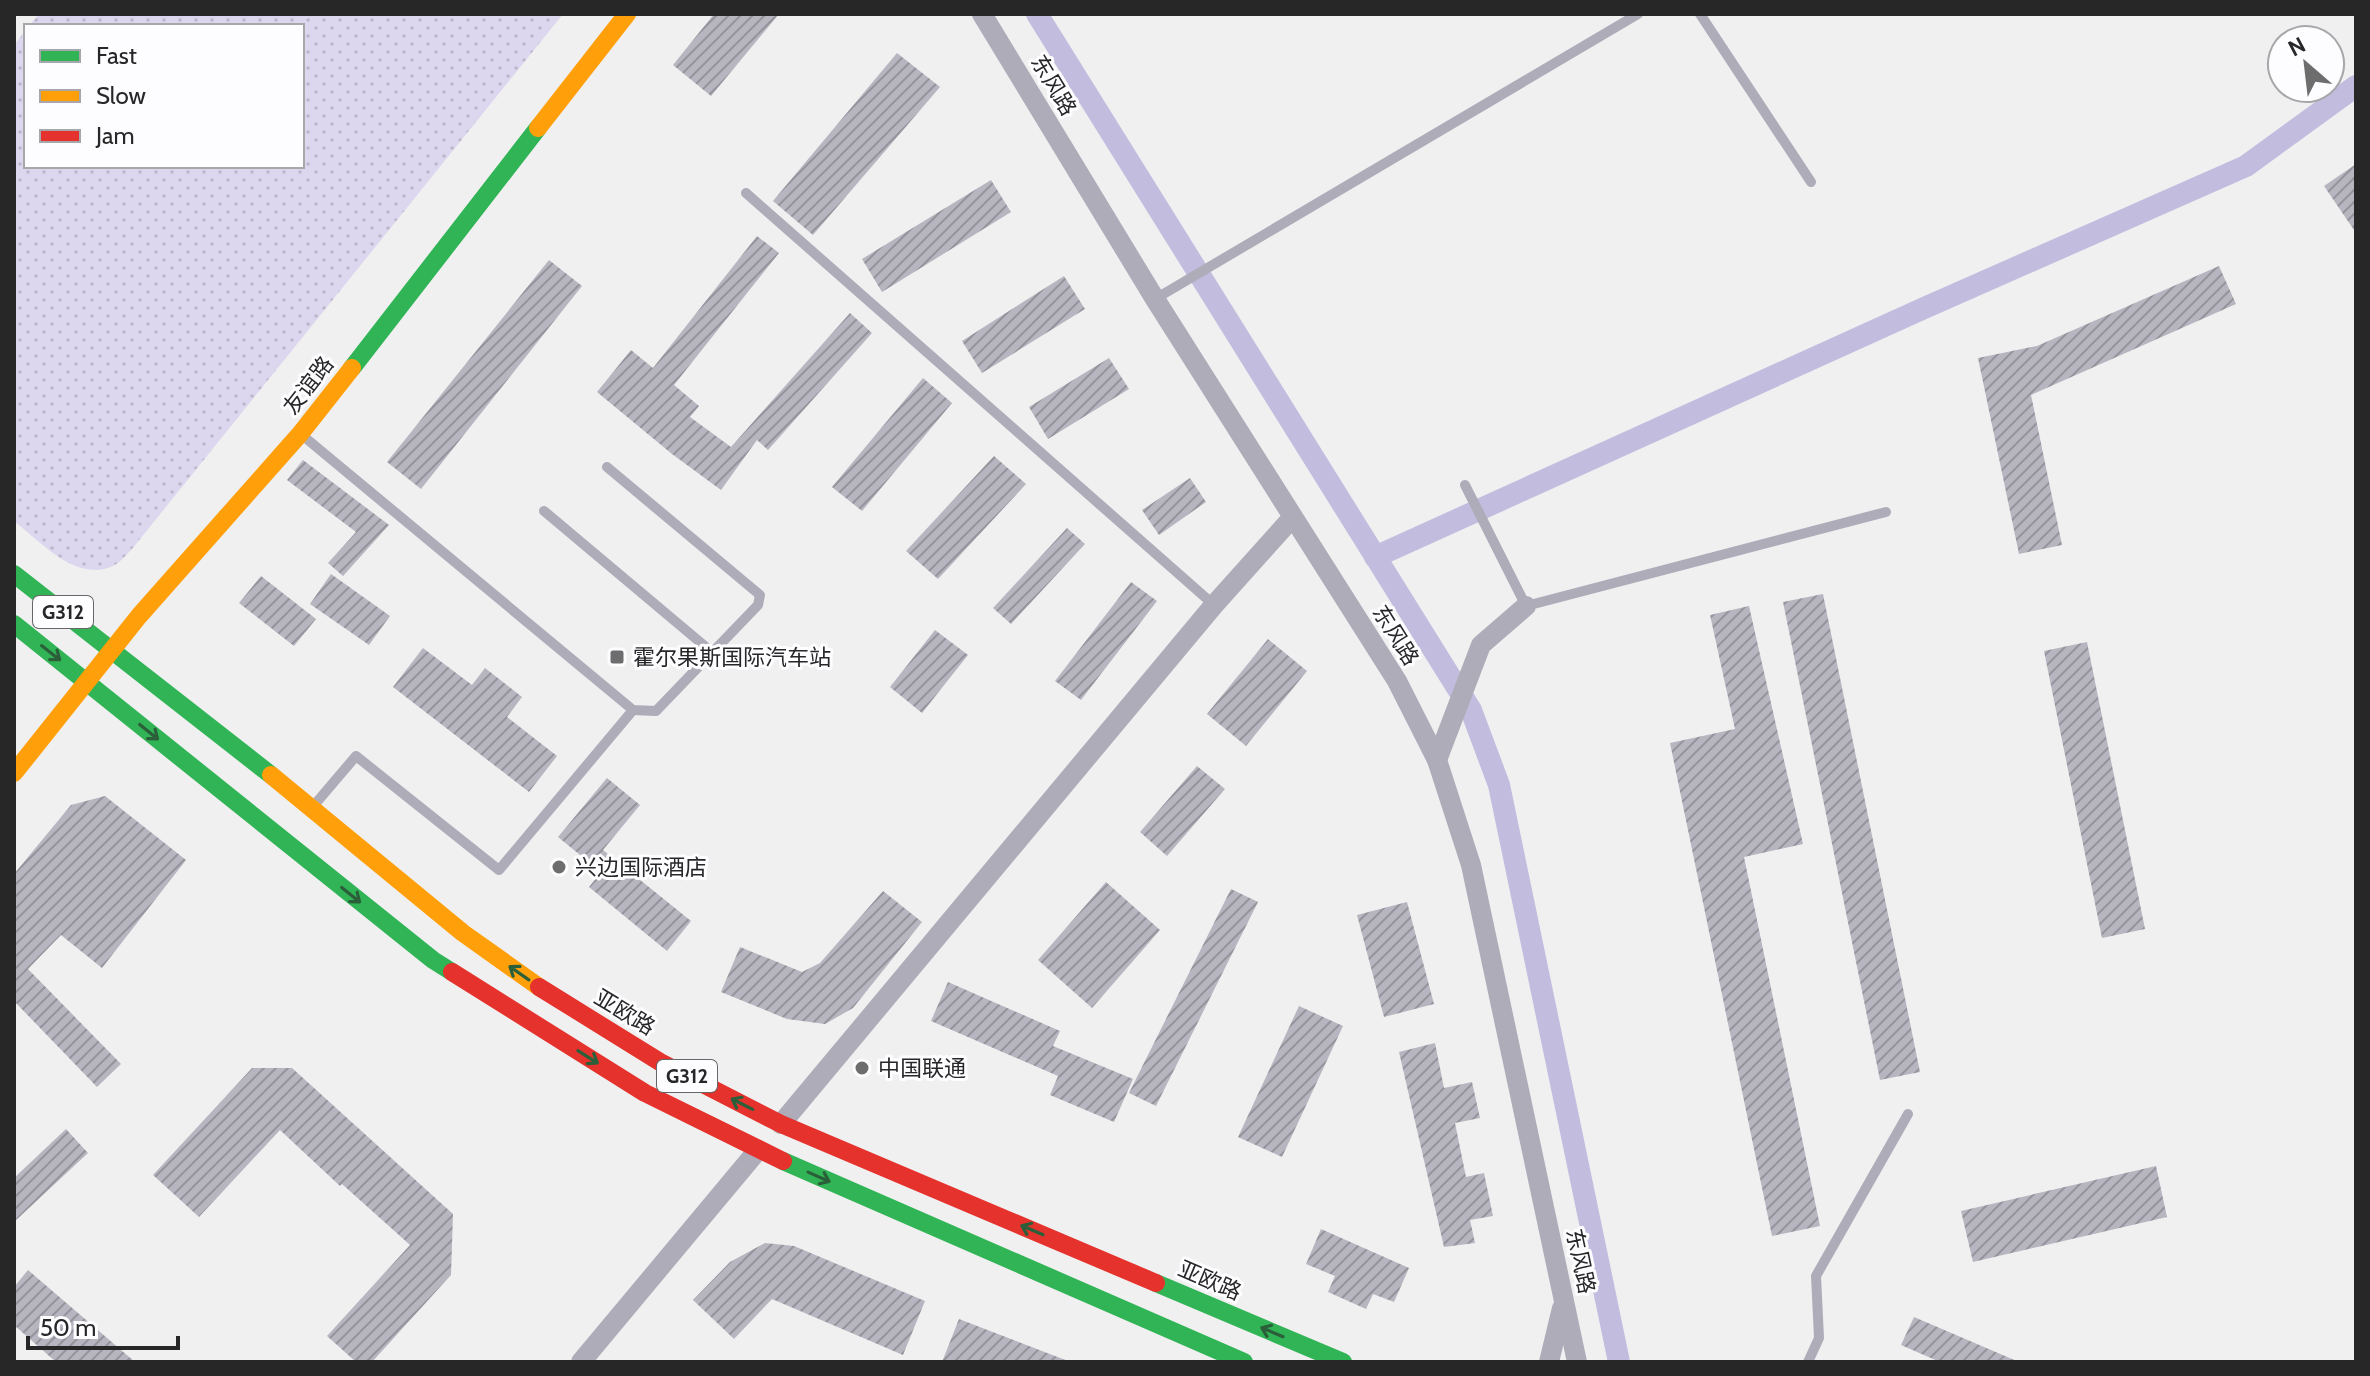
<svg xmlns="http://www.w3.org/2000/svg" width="2370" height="1376" viewBox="0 0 2370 1376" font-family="Cabin,'Noto Sans SC',sans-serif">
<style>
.park{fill:url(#park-dots)}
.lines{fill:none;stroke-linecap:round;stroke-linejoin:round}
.canal{stroke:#c2bcdf;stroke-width:22}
.building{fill:url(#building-hatch)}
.lane{stroke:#afacb9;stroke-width:10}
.street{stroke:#afacb9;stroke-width:20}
.fast{stroke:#30b455;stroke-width:18}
.slow{stroke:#ff9f0a;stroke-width:18}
.jam{stroke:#e5322d;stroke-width:18}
.oneway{stroke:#2b5f3a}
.poi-dot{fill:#6d6d6e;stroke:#fdfdff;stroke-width:3}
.labels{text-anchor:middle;stroke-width:6;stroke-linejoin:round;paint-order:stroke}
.shield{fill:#fdfdff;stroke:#676768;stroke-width:2}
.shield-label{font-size:20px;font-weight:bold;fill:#272728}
.street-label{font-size:22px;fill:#272728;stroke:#fdfdff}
.poi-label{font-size:22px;fill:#272728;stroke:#fdfdff;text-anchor:start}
</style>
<defs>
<pattern id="park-dots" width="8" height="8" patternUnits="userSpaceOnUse" patternTransform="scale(2)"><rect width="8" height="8" fill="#dcd7ef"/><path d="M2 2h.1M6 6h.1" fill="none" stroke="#bdb9cd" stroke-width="1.8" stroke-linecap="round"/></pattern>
<pattern id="building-hatch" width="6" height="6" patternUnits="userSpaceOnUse" patternTransform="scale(2)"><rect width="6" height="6" fill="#b7b5bf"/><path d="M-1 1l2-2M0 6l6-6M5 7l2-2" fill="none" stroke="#95939b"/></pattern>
</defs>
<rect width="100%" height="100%" fill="#f0f0f1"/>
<path class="park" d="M39,14H563L132,549C127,554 120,563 113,566C76,583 40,541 14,521V45L26,30V166H302V26H29Z"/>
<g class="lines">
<g class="canal">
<polyline points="1037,14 1471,710 1499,785 1619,1362"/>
<polyline points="1375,557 1922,309 2246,166 2356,86"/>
</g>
</g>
<g class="building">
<polygon points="714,14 779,14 711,96 673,65"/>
<polygon points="897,53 940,87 813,235 773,201"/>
<polygon points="2356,164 2356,233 2324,186"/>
<polygon points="991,180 1011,212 882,292 862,259"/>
<polygon points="757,236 779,253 674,385 699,406 690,417 731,447 850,313 872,333 768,450 757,440 721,490 672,454 597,392 631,350 653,368"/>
<polygon points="549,260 582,286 421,489 387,462"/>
<polygon points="2219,266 2236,304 2031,395 2062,545 2019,554 1978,358 2037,346"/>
<polygon points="1064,276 1085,309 982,373 962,341"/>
<polygon points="1109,358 1129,389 1048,439 1029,407"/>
<polygon points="923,378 952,403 862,511 832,487"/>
<polygon points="994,456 1026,484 938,579 906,551"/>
<polygon points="303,460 389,525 343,576 328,563 356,532 287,480"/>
<polygon points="1190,478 1206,502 1159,535 1142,510"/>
<polygon points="1067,528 1085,544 1011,624 993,608"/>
<polygon points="331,574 390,616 369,645 310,604"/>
<polygon points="261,576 316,619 294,646 239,603"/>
<polygon points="1131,582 1157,601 1081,700 1055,681"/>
<polygon points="1823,594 1920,1072 1880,1080 1783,602"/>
<polygon points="1749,606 1803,844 1744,857 1820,1226 1772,1236 1670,743 1735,729 1710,615"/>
<polygon points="935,630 968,655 922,713 890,687"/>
<polygon points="1268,639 1307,671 1246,746 1207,714"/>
<polygon points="2087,642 2145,929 2102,938 2044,651"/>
<polygon points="423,648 472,685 485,668 522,697 507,717 557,756 529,792 393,687"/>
<polygon points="1197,766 1225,789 1167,856 1140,832"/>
<polygon points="607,778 640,805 603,850 691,921 667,951 589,887 601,872 558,837"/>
<polygon points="105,796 186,860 102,968 61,935 28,969 121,1064 97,1087 14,1001 14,874 71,805"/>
<polygon points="1106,882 1160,930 1092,1008 1038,960"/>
<polygon points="1231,889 1258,902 1156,1106 1129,1093"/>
<polygon points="883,891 922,922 853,1008 825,1024 787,1019 721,992 740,947 802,972 820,963"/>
<polygon points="1407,902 1434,1004 1384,1017 1357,915"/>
<polygon points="948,982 1060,1031 1053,1046 1133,1079 1114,1122 1050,1095 1058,1076 931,1021"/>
<polygon points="1299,1006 1343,1026 1282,1157 1238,1137"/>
<polygon points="1435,1043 1444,1088 1472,1082 1480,1118 1455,1123 1466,1177 1484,1173 1493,1216 1470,1220 1475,1243 1444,1247 1399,1052"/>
<polygon points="252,1068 292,1068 453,1214 451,1275 372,1362 356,1362 327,1336 410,1245 342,1184 340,1186 280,1130 199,1217 153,1175"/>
<polygon points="66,1129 88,1153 14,1222 14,1178"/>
<polygon points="2156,1166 2167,1217 1973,1262 1961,1211"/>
<polygon points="1321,1229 1409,1268 1394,1302 1373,1294 1366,1309 1328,1292 1335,1276 1306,1264"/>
<polygon points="765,1243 794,1246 925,1301 903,1355 772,1299 734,1339 693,1300 730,1262"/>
<polygon points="28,1270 135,1362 56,1362 14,1325 14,1287"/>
<polygon points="1914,1317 2019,1362 1940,1362 1901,1345"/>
<polygon points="959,1319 1068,1361 1067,1362 942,1362"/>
</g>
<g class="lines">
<g class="lane">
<polyline points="1700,14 1811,182"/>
<polyline points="746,193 1214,605"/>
<polyline points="1155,299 1638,14"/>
<polyline points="302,435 633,710 656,711 758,605 760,595 607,467"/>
<polyline points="1465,485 1526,606 1886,512"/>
<polyline points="544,511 713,653"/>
<polyline points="316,803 356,756 499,870 633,710"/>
<polyline points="1808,1362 1819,1338 1816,1276 1908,1114"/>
</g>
<g class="street">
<polyline points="982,14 1155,299 1397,681 1437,760 1471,865 1577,1362"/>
<polyline points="1437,760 1481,645 1526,606"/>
<polyline points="781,1124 1214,605 1292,518"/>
<polyline points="581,1362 758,1150"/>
<polyline points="1549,1362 1562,1308"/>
</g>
<g class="fast">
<polyline points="352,368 538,128"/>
<polyline points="14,574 271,775"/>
<polyline points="14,624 433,960 452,972"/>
<polyline points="783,1161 1244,1362"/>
<polyline points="1156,1283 1343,1362"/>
</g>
<g class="slow">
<polyline points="538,128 627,14"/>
<polyline points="14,773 139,616 300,434 352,368"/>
<polyline points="271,775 463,933 539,987"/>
</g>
<g class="jam">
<polyline points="452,972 645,1093 783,1161"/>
<polyline points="539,987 660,1062 781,1124 1156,1283"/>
</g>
</g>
<defs><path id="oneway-shaft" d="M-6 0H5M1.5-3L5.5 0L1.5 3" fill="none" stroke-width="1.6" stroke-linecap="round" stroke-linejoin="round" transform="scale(2)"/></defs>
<g class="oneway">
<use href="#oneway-shaft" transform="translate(51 653) rotate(38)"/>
<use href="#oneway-shaft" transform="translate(149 732) rotate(39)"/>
<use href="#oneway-shaft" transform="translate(351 895) rotate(39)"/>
<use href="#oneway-shaft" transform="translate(519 973) rotate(-145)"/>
<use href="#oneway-shaft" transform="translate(588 1057) rotate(32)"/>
<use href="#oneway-shaft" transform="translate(742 1104) rotate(-153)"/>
<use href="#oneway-shaft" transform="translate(819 1177) rotate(24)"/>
<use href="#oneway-shaft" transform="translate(1032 1230) rotate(-157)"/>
<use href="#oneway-shaft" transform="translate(1272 1332) rotate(-157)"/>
</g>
<g class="poi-dot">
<rect x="609" y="649" width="16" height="16" rx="4"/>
<circle cx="559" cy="867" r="8"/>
<circle cx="862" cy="1068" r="8"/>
</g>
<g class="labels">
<g class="shield">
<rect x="33" y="596" width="60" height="32" rx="6"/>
<rect x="657" y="1060" width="60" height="32" rx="6"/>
</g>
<g class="shield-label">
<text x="63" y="619">G312</text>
<text x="687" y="1083">G312</text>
</g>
<g class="street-label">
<text transform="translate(1054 85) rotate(59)" y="8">东风路</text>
<text transform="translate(308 385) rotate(-52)" y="8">友谊路</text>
<text transform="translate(1396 635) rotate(58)" y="8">东风路</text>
<text transform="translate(625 1012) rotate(31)" y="8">亚欧路</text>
<text transform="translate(1581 1261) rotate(78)" y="8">东风路</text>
<text transform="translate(1210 1280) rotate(23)" y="8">亚欧路</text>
</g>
<g class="poi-label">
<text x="633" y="665">霍尔果斯国际汽车站</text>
<text x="575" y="875">兴边国际酒店</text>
<text x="878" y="1076">中国联通</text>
</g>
</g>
<rect width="2370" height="1376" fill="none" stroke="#272728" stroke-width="32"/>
<rect x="24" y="24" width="280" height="144" fill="#fdfdff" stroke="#a7a7a9" stroke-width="2"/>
<rect x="40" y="50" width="40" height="12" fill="#30b455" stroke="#a7a7a9" stroke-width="2"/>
<text x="96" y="64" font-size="24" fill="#272728">Fast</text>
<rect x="40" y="90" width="40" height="12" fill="#ff9f0a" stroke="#a7a7a9" stroke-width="2"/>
<text x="96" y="104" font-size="24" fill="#272728">Slow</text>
<rect x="40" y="130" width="40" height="12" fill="#e5322d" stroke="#a7a7a9" stroke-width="2"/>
<text x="96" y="144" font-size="24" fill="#272728">Jam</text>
<g transform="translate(2306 64) rotate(332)"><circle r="38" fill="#fdfdff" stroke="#a7a7a9" stroke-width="2"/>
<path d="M0-6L14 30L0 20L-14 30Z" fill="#6d6d6e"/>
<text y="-12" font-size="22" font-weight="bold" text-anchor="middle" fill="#272728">N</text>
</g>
<path d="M28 1336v12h150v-12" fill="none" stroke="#272728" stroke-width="4"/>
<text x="40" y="1336" font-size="24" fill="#272728" stroke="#fdfdff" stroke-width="6" paint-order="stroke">50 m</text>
</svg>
